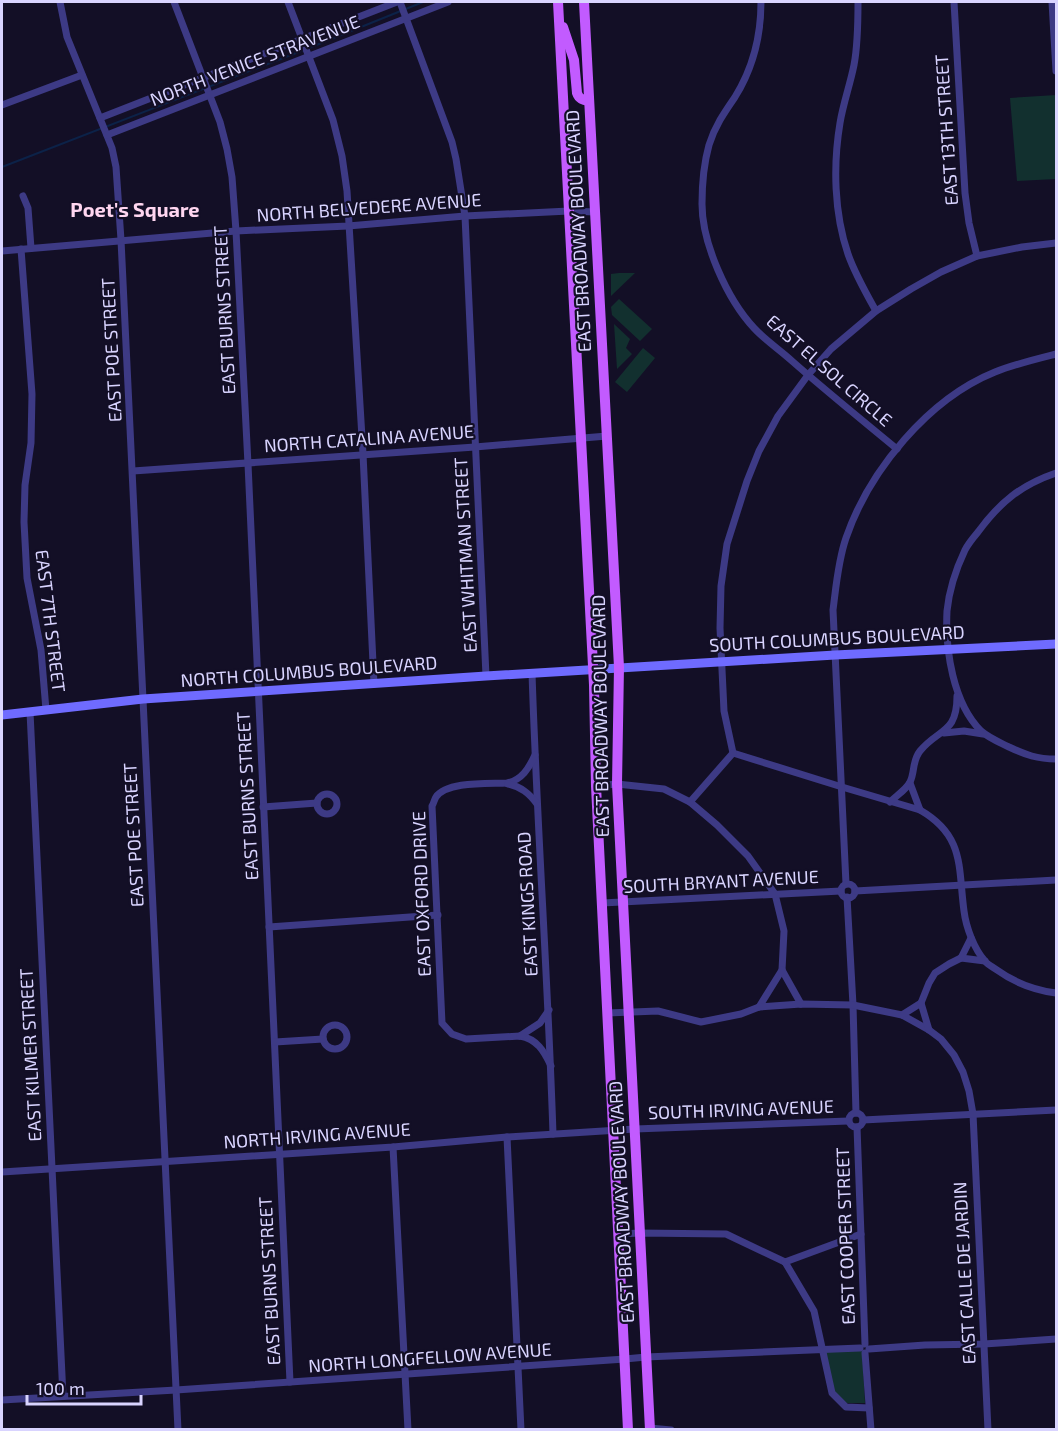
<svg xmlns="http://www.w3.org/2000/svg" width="1058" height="1431" viewBox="0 0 1058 1431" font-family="'Exo 2',sans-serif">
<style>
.green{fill:#12302f}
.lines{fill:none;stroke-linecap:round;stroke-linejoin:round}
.stream{stroke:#0c2248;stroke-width:2}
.street{stroke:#3d3a85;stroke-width:7}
.secondary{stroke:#6f6bff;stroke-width:9}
.primary{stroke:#c25bff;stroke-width:10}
.labels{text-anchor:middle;stroke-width:4.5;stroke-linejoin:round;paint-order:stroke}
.street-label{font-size:18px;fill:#d9d4ff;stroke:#130f26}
.neighbourhood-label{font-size:20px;font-weight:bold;fill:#ffd6f0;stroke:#130f26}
</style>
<rect width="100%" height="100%" fill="#130f26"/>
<g class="green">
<polygon points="1056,95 1056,179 1017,181 1010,98"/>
<polygon points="619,273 635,273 611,296 611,274"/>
<polygon points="619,299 652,329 640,341 612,315 611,307"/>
<polygon points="614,324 630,339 626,348 632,354 617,369"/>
<polygon points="643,348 655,358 627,392 615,382"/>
<polygon points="862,1350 865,1403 847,1403 834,1392 825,1351"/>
</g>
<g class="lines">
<polyline class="stream" points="2,167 309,48 423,2"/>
<g class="street">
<polyline points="60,2 67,37 112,148 116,167 121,240 178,1430"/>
<polyline points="174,2 220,122 227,149 232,177 236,231 248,464 290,1382"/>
<polyline points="288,2 333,120 342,156 347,191 363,454 374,684"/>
<polyline points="400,2 452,142 456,159 465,216 486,676"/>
<path d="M761,2C761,36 753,68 735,97C724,113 715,126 709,145C704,163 702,184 702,204C702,243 727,299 754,328C765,340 780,350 792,361C826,391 862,420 897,449"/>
<path d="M858,2C858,23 858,44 854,65C850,85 843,104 840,123C833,165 834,213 848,254C855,274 866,293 876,311"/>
<polyline points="954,2 965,193 969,223 977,256"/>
<polyline points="1052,2 1056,71"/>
<polyline points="2,105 82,75"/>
<polyline points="100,118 397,2"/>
<polyline points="107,135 448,2"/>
<polyline points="23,196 28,208 31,248"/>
<polyline points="21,249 32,394 31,443 25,485 24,522 27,578 41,650 46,710"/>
<polyline points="2,251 236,231 348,226 465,216 569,211 595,212"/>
<polyline points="133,471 475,447 607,436"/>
<path d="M1056,473C1021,485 1000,502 978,532C973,538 968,544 965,550C956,569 949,591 947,611C945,650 953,703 981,731C989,738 999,742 1009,747C1026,755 1037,759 1056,759"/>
<path d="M532,673C537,827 548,980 553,1134"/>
<polyline points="30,712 63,1396"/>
<polyline points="944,733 964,731 983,734"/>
<polyline points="733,753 724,711 720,628 721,586 727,544 747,481 759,451 778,416 808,375 831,349 876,311 911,289 941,272 977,256 1022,247 1056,243"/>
<path d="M733,753L842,787L920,810C965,836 958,867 964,911C966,927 974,949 985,961C988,965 993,967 997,970C1015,983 1034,990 1056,993"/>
<path d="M535,755C529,768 522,780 507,783C489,784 447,781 436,797C434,800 434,803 432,806L442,1023L452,1034L466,1039L520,1036C537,1039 544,1051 551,1066"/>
<polyline points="910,783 920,810"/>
<path d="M508,784C521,787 529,793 537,804"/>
<polyline points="596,786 617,784 664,789 690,802 717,825 748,856 775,894 784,931 782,970 801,1004"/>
<circle cx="327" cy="804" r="10"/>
<polyline points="690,802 733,753"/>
<path d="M890,802C896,796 907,789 910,782C915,772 912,761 920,751C939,728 957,734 957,696"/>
<polyline points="263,807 317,803"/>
<path d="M846,884L833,610C836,587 838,561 846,538C869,471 928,399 995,372C1015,364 1036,359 1056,354"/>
<circle cx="848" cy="891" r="7"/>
<polyline points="855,891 1056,880"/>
<polyline points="847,897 853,1005 856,1113"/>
<polyline points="602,903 841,891"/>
<polyline points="269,927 438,915"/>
<polyline points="961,958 985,961"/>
<polyline points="759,1007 782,970"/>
<polyline points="607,1013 658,1011 701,1022 741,1014 759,1007 801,1004 853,1005 902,1015 929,1030 941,1039 954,1055 963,1072 969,1091 973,1114 988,1430"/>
<polyline points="902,1015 921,1003"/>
<circle cx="335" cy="1037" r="12"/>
<polyline points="929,1030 921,1003 929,983 935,973 949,964 961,958 971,938"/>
<polyline points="520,1036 540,1023 549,1010"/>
<polyline points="275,1042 323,1039"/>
<circle cx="856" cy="1120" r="7"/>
<polyline points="863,1120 1056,1110"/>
<polyline points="857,1127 865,1344"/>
<polyline points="507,1137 521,1430"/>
<polyline points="393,1147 408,1430"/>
<polyline points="2,1172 393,1147 507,1137 635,1129 848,1121"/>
<polyline points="619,1234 640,1233 726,1234 785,1262"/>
<polyline points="785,1262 814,1311 832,1393 846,1407 869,1408"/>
<polyline points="785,1262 861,1234"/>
<polyline points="869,1349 925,1345 984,1344 1056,1339"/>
<polyline points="865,1353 871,1430"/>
<polyline points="2,1400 176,1390 625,1359 646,1357 860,1348"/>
<polyline points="650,1428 671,1430"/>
</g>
<polyline class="secondary" points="2,715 143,699 486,676 835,655 1056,644"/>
<g class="primary">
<polyline points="558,2 594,685 596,786 628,1430"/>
<polyline points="584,2 619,667 617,784 650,1430"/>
<path d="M563,27L574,60L577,93C579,99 583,100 589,101"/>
</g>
</g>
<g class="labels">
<g class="street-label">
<text transform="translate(255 61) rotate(-21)" y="6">NORTH VENICE STRAVENUE</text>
<text transform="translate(947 130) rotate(-94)" y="6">EAST 13TH STREET</text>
<text transform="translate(369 208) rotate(-4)" y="6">NORTH BELVEDERE AVENUE</text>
<text transform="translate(579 231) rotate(-93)" y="6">EAST BROADWAY BOULEVARD</text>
<text transform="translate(225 310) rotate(-93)" y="6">EAST BURNS STREET</text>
<text transform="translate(112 350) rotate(-93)" y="6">EAST POE STREET</text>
<text transform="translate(829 371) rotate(41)" y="6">EAST EL SOL CIRCLE</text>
<text transform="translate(369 439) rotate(-4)" y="6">NORTH CATALINA AVENUE</text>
<text transform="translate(466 555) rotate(-93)" y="6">EAST WHITMAN STREET</text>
<text transform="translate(50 621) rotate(83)" y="6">EAST 7TH STREET</text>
<text transform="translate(837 639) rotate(-3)" y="6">SOUTH COLUMBUS BOULEVARD</text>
<text transform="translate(309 672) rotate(-4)" y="6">NORTH COLUMBUS BOULEVARD</text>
<text transform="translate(601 716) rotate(-91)" y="6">EAST BROADWAY BOULEVARD</text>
<text transform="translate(248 796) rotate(-93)" y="6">EAST BURNS STREET</text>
<text transform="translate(134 835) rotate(-93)" y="6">EAST POE STREET</text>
<text transform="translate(721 882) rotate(-3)" y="6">SOUTH BRYANT AVENUE</text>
<text transform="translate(422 894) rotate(-92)" y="6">EAST OXFORD DRIVE</text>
<text transform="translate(528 904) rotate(-93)" y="6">EAST KINGS ROAD</text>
<text transform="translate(31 1055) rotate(-93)" y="6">EAST KILMER STREET</text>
<text transform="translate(741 1110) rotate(-2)" y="6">SOUTH IRVING AVENUE</text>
<text transform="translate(317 1136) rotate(-4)" y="6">NORTH IRVING AVENUE</text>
<text transform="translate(622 1202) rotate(-93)" y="6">EAST BROADWAY BOULEVARD</text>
<text transform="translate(846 1236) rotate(-92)" y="6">EAST COOPER STREET</text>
<text transform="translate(965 1273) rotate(-93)" y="6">EAST CALLE DE JARDIN</text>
<text transform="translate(270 1281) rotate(-93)" y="6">EAST BURNS STREET</text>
<text transform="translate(430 1358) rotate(-4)" y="6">NORTH LONGFELLOW AVENUE</text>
</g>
<g class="neighbourhood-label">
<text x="135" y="217">Poet's Square</text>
</g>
</g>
<rect width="1058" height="1431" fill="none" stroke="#d9d4ff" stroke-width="6"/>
<path d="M27 1395v9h114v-9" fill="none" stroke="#d9d4ff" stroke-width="3"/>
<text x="36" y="1395" font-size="18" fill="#d9d4ff" stroke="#130f26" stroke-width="4.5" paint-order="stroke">100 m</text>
</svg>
